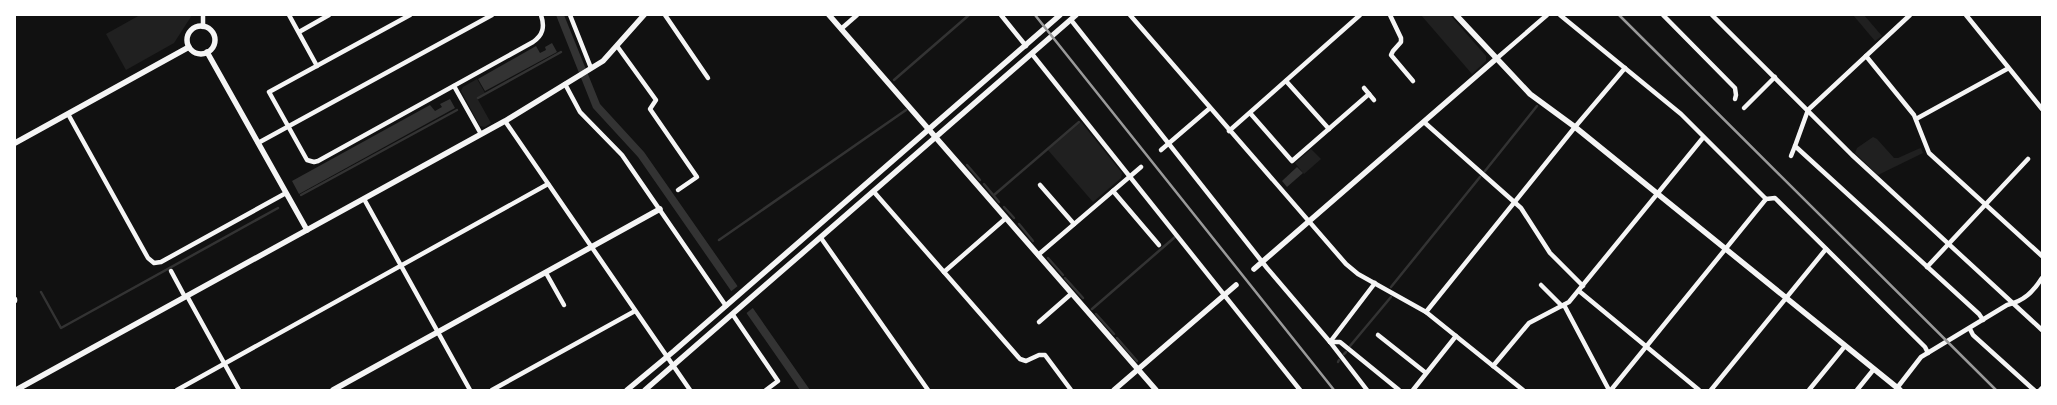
<svg xmlns="http://www.w3.org/2000/svg" width="2057" height="405" viewBox="0 0 2057 405" font-family="'Golos Text',sans-serif">
<style>
.green{fill:#202020}
.water{fill:#333}
.pier{fill:#111}
.lines{fill:none;stroke-linecap:round;stroke-linejoin:round}
.stream{stroke:#333;stroke-width:2.5}
.minor{stroke:#f5f5f5;stroke-width:4.5}
.tertiary{stroke:#f5f5f5;stroke-width:5.5}
.rail{stroke:#9a9a9a;stroke-width:2.5}
</style>
<rect width="100%" height="100%" fill="#111"/>
<g class="green">
<polygon points="140,15 192,15 174,43 126,70 106,34"/>
<polygon points="1421,15 1450,15 1486,56 1486,61 1472,74"/>
<polygon points="1853,15 1864,15 1882,36 1875,41"/>
<polygon points="477,79 485,93 477,98 491,123 485,127 480,126 461,91 463,87"/>
<polygon points="1081,122 1122,173 1121,178 1093,202 1048,150"/>
<polygon points="1873,137 1877,139 1894,158 1898,158 1918,149 1921,148 1923,153 1878,175 1855,153 1857,148"/>
<polygon points="1311,149 1321,159 1304,174 1295,163"/>
</g>
<g class="water">
<polygon points="556,15 564,15 600,104 644,152 810,390 800,390 638,157 593,108"/>
<polygon points="552,43 557,52 485,91 478,79 536,46 540,53 546,50 545,47"/>
<polygon points="450,99 455,108 299,194 292,181 430,105 435,111 442,107 440,104"/>
<polygon points="1297,167 1303,173 1287,187 1282,181"/>
</g>
<polygon class="pier" points="739,285 754,307 744,315 729,293"/>
<g class="lines">
<g class="stream">
<polyline points="894,80 969,15"/>
<polyline points="478,98 561,52"/>
<polyline points="967,165 980,180"/>
<polyline points="1485,171 1537,106"/>
<polyline points="984,184 999,202"/>
<polyline points="301,195 457,110"/>
<polyline points="994,195 1079,122"/>
<polyline points="1004,207 1014,218"/>
<polyline points="1019,224 1033,241"/>
<polyline points="719,240 906,110"/>
<polyline points="1048,258 1063,275"/>
<polyline points="1065,278 1083,298"/>
<polyline points="1391,287 1480,177"/>
<polyline points="41,292 61,328 278,208"/>
<polyline points="1092,309 1175,237"/>
<polyline points="1096,314 1114,334"/>
<polyline points="1117,338 1137,361"/>
<polyline points="1350,346 1391,297"/>
<polyline points="1344,354 1346,352"/>
<polyline points="1338,362 1339,360"/>
</g>
<g class="minor">
<polyline points="289,15 317,66"/>
<path d="M410,15L269,92L307,160L314,162L318,161L533,42C543,35 545,27 541,15"/>
<polyline points="570,15 591,68"/>
<polyline points="665,15 708,78"/>
<polyline points="1001,15 1026,46"/>
<polyline points="1130,15 1346,264 1358,274 1426,312 1523,390"/>
<polyline points="1390,15 1401,38 1401,42 1393,51 1391,55 1413,81"/>
<polyline points="1560,15 1681,114 1766,199 1775,198 1925,347 1928,353"/>
<polyline points="1663,15 1735,88 1736,95 1735,99"/>
<polyline points="1712,15 1852,155 2042,330"/>
<polyline points="1910,15 1808,110 1795,146 1979,314 1983,320"/>
<polyline points="1966,15 2042,109"/>
<polyline points="1071,20 1267,268 1330,342 1367,390"/>
<polyline points="203,27 203,15"/>
<polyline points="841,29 857,15"/>
<polyline points="299,32 329,15"/>
<polyline points="617,46 656,100 650,109 697,177 678,190"/>
<polyline points="1032,54 1300,390"/>
<polyline points="1866,56 1914,115 1929,153 2042,256"/>
<polyline points="1496,59 1547,15"/>
<polyline points="1286,81 1329,129"/>
<polyline points="565,84 580,112 622,155 726,306"/>
<polyline points="454,86 481,134"/>
<polyline points="1364,88 1374,100"/>
<polyline points="1744,108 1775,77"/>
<polyline points="1250,113 1292,161 1369,94"/>
<polyline points="68,114 148,258 154,263 161,262 286,193"/>
<polyline points="1916,119 2007,69"/>
<polyline points="505,121 690,390"/>
<polyline points="1424,122 1521,208 1550,253 1583,286"/>
<polyline points="1229,131 1360,15"/>
<polyline points="258,143 492,15"/>
<polyline points="1161,150 1210,108"/>
<polyline points="1791,156 1795,146"/>
<polyline points="1040,185 1074,224"/>
<polyline points="1113,191 1159,245"/>
<polyline points="874,192 1020,359 1026,361 1039,355 1045,355 1071,390"/>
<polyline points="364,199 470,390"/>
<polyline points="821,238 928,390"/>
<polyline points="1038,255 1141,167"/>
<polyline points="1927,267 2028,159"/>
<polyline points="171,271 185,297"/>
<polyline points="944,272 1006,218"/>
<polyline points="546,273 564,305"/>
<polyline points="1541,285 1562,306"/>
<polyline points="1579,291 1699,390"/>
<polyline points="187,296 239,390"/>
<polyline points="15,299 15,301"/>
<polyline points="1564,305 1609,390"/>
<polyline points="1426,312 1575,127 1625,68"/>
<polyline points="733,315 778,381 766,390"/>
<polyline points="1039,322 1071,294"/>
<polyline points="1970,329 1973,335 2034,390"/>
<polyline points="1378,335 1426,373"/>
<polyline points="1330,342 1340,342 1399,390"/>
<polyline points="1330,342 1375,283"/>
<polyline points="1493,366 1529,323 1569,302 1702,139"/>
<path d="M1897,388L1921,357L2007,305C2024,301 2033,292 2042,278"/>
<polyline points="177,390 548,184"/>
<polyline points="492,390 635,311"/>
<polyline points="1413,390 1456,336"/>
<polyline points="1611,390 1766,199"/>
<polyline points="1711,390 1826,249"/>
<polyline points="1809,390 1845,346"/>
<polyline points="1857,390 1874,369"/>
<polyline points="2040,390 2042,388"/>
</g>
<g class="tertiary">
<polyline points="829,15 1156,390"/>
<polyline points="1456,15 1530,94 1575,127 1900,390"/>
<circle cx="201" cy="40" r="14"/>
<polyline points="207,52 307,230"/>
<polyline points="15,143 189,47"/>
<polyline points="1254,269 1496,59"/>
<polyline points="16,390 505,121 603,61 644,15"/>
<polyline points="333,390 660,209"/>
<polyline points="627,390 674,351 1060,15"/>
<polyline points="645,390 1076,15"/>
<polyline points="1114,390 1236,285"/>
</g>
<g class="rail">
<polyline points="1035,15 1334,390"/>
<polyline points="1619,15 1996,390"/>
</g>
</g>
<rect width="2057" height="405" fill="none" stroke="#ffffff" stroke-width="32"/>
</svg>
